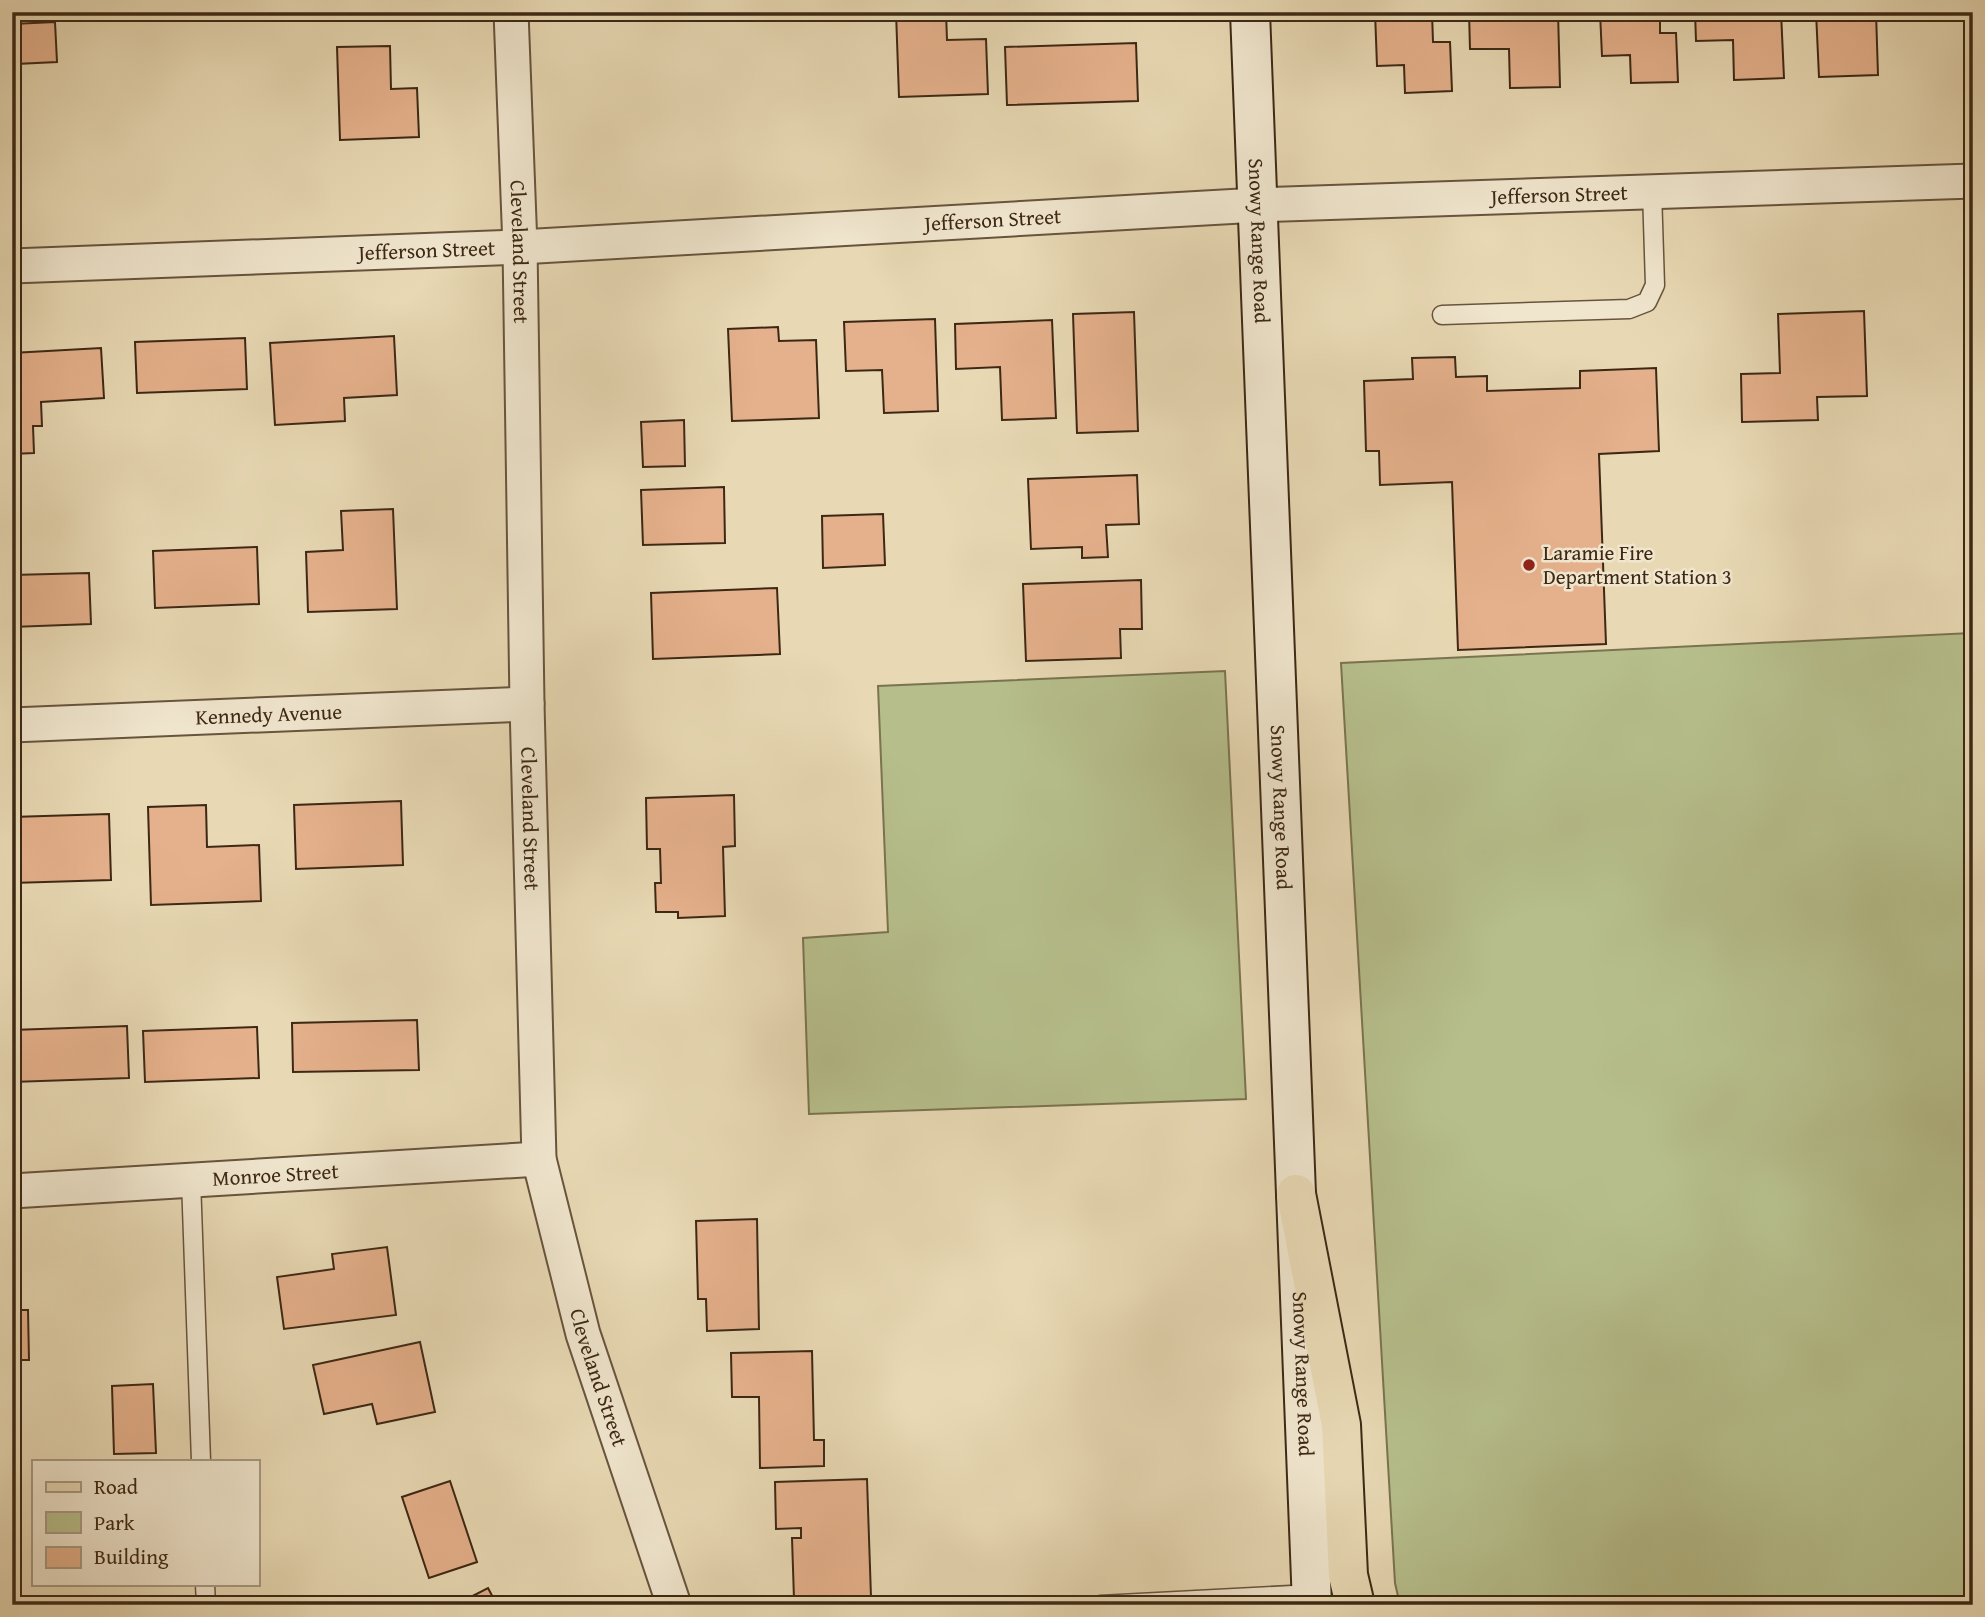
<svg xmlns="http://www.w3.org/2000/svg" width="1985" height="1617" viewBox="0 0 1985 1617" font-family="'Gentium Book Plus',serif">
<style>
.green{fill:#b6bf8c;stroke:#7a7450;stroke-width:2}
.building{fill:#e5b18c;stroke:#3d2815;stroke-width:2}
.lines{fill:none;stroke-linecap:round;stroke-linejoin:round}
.service-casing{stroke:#68543d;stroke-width:21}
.minor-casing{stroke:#68543d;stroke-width:37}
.secondary-casing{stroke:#3d2815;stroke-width:42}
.primary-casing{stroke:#3d2815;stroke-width:42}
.service{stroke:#f0e6ce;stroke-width:18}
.minor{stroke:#f0e6ce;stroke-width:33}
.secondary{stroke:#f0e6ce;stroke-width:38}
.primary{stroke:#e8d9b4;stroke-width:38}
.poi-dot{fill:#8f2418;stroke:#f0e6ce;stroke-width:2.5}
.labels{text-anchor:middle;stroke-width:5;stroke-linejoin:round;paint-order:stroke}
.street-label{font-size:21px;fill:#3d2815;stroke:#f0e6ce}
.poi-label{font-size:21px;fill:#3d2815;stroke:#f0e6ce;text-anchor:start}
</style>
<rect width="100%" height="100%" fill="#e8d9b4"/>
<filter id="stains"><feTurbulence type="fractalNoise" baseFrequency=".00286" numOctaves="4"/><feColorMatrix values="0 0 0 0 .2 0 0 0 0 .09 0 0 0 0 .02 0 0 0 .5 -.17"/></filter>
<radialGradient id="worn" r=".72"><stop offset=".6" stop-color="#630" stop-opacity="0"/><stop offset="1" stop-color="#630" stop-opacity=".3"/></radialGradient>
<g class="green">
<polygon points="1971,633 1973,657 1973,1605 1400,1605 1395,1583 1389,1481 1341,663"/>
<polygon points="1225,671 1246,1099 809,1114 803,938 888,932 878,686"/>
</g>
<g class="building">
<polygon points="896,12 946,12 947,40 986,39 988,94 899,97"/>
<polygon points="1375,12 1432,12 1433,42 1450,42 1452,91 1405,93 1404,65 1377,66"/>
<polygon points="1469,12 1558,12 1560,87 1510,88 1509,49 1470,49"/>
<polygon points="1600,12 1660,12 1660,33 1676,33 1678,82 1631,83 1630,55 1602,56"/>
<polygon points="1695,12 1781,12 1784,78 1734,80 1733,40 1696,41"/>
<polygon points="1816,12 1876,12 1878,75 1819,77"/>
<polygon points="55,22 57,62 16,64 16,80 12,81 12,24"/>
<polygon points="1136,43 1138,101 1007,105 1005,47"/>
<polygon points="390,46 391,89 417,88 419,137 340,140 337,47"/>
<polygon points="1864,311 1867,396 1817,397 1818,420 1742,422 1741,374 1780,373 1778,314"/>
<polygon points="1134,312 1138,431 1077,433 1073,314"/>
<polygon points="935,319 938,411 884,413 882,370 846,371 844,322"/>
<polygon points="1052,320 1056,418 1002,420 1000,367 956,369 955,324"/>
<polygon points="778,327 779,341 816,340 819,418 732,421 728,329"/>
<polygon points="394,336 397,395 344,398 345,421 275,425 270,343"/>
<polygon points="245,338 247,389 137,393 135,342"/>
<polygon points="101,348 104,398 41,402 42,426 33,426 34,453 12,454 12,353"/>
<polygon points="1455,357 1456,377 1487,376 1487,391 1580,388 1580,371 1656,368 1659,451 1599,454 1606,644 1458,650 1452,482 1380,485 1379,451 1366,451 1364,381 1413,379 1412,358"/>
<polygon points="684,420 685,466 643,467 641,422"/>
<polygon points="1137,475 1139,524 1106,525 1108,557 1082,558 1082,547 1031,549 1028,479"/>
<polygon points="724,487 725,543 643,545 641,490"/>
<polygon points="393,509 397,609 308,612 306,552 343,550 341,511"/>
<polygon points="883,514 885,565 823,568 822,516"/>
<polygon points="257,547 259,604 155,608 153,551"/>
<polygon points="89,573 91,624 12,627 12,575"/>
<polygon points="1141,580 1142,629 1120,629 1121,658 1026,661 1023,584"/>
<polygon points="777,588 780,654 653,659 651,593"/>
<polygon points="734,795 735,846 723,847 725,916 678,918 678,912 656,912 655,883 661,883 660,849 647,849 646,798"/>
<polygon points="401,801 403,865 296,869 294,805"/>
<polygon points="206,805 207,847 259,845 261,901 151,905 148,807"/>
<polygon points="109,814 111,880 12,883 12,817"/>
<polygon points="417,1020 419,1070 293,1072 292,1023"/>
<polygon points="127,1026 129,1078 12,1082 12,1030"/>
<polygon points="257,1027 259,1078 145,1082 143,1031"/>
<polygon points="757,1219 759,1329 707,1331 706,1299 698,1299 696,1221"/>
<polygon points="387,1247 396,1315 284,1329 277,1277 334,1269 332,1254"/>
<polygon points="12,1310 28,1310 29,1360 12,1360"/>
<polygon points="420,1342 435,1412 377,1424 372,1404 324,1414 313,1365"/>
<polygon points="812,1351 814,1440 824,1440 824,1466 760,1468 759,1397 732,1397 731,1353"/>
<polygon points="153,1384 156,1453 114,1454 112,1386"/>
<polygon points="867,1479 871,1597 794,1599 792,1538 801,1538 801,1528 776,1529 775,1482"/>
<polygon points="450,1481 477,1562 429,1578 402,1497"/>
<polygon points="488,1588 497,1605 455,1605"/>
</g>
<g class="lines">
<defs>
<g id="service">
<polyline points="1442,315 1629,309 1647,302 1655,285 1652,191"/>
<polyline points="191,1180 201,1461"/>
<polyline points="205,1584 206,1605"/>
<polyline points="1100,1605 1311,1594"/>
</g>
<g id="minor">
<path id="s1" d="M511,12L520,247L527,704L539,1159L583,1334L674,1605"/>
<path id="s2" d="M12,266L520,247L1258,205L1973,181"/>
<path id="s3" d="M12,725L527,704"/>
<path id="s4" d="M12,1191L539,1159"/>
</g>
<g id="secondary">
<path id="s5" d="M1250,12L1312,1605"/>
</g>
<polyline id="primary" points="1296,1194 1341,1425 1348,1575 1355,1605"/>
</defs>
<use href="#service" class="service-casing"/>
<use href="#minor" class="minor-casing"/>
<use href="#secondary" class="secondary-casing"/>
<use href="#primary" class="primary-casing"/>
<use href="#service" class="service"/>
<use href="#minor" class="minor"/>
<use href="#secondary" class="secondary"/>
<use href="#primary" class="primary"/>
</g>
<circle class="poi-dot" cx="1529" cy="565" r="7"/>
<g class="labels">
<g class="street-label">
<text dy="7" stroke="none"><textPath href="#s2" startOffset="1549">Jefferson Street</textPath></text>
<text dy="7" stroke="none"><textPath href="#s2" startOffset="982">Jefferson Street</textPath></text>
<text dy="7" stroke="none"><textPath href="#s5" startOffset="229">Snowy Range Road</textPath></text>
<text dy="7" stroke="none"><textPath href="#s2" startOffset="415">Jefferson Street</textPath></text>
<text dy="7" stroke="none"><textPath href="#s1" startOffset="240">Cleveland Street</textPath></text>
<text dy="7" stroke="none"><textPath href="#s3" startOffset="257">Kennedy Avenue</textPath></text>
<text dy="7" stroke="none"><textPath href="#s5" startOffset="796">Snowy Range Road</textPath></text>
<text dy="7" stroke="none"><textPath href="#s1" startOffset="807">Cleveland Street</textPath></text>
<text dy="7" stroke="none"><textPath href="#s4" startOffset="264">Monroe Street</textPath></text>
<text dy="7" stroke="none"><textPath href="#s5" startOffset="1363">Snowy Range Road</textPath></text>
<text dy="7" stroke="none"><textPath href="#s1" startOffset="1374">Cleveland Street</textPath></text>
</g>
<g class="poi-label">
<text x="1543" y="560">Laramie Fire<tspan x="1543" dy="24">Department Station 3</tspan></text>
</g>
</g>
<rect width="1985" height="1617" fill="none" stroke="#e8d9b4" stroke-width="42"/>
<rect x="14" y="14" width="1957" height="1589" fill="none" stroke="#3d2815" stroke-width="3.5"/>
<rect x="21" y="21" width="1943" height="1575" fill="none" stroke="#3d2815" stroke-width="2"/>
<rect x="32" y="1460" width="228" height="126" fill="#f0e6ce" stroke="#a89a84" stroke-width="2"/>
<rect x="46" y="1482" width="35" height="10" fill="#e8d9b4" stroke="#a89a84" stroke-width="2"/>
<text x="94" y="1494" font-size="21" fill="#3d2815">Road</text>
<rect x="46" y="1512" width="35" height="21" fill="#b6bf8c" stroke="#a89a84" stroke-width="2"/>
<text x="94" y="1530" font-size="21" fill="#3d2815">Park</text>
<rect x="46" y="1547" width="35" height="21" fill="#e5b18c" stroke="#a89a84" stroke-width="2"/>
<text x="94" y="1564" font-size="21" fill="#3d2815">Building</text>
<rect width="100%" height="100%" filter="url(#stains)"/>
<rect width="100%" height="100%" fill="url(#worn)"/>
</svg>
